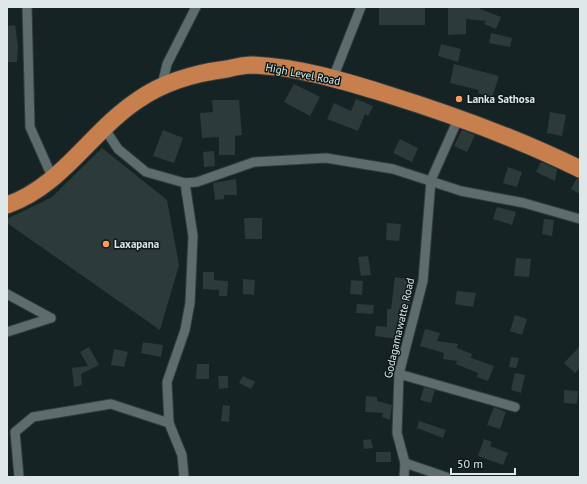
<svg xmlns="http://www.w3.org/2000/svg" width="587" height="484" viewBox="0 0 587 484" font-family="'PT Sans',sans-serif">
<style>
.building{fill:#2c3a3a}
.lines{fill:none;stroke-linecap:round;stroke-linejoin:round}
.street-casing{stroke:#333c3d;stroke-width:11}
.highway-casing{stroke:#333c3d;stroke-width:19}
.street{stroke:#5d6c6d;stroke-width:9}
.highway{stroke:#c77f4e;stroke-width:17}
.poi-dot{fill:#fe9c57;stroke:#0d1a1a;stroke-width:1.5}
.labels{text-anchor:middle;stroke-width:3;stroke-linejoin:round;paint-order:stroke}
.street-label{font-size:11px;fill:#dfe7e8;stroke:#0d1a1a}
.poi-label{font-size:11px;font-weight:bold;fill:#dfe7e8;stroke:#0d1a1a;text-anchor:start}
</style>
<rect width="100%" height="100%" fill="#162324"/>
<g class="building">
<rect x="379" y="7" width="46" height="18"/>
<polygon points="448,7 480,7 480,9 501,17 496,29 484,24 486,21 466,19 466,34 448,35"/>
<polygon points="15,25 18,46 17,62 7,62 7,26"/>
<polygon points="491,33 512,38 510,47 489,43"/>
<polygon points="441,44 461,49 458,62 438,56"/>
<polygon points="454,64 499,76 492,98 478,93 479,90 450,83"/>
<polygon points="294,84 320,97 310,116 284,102"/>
<polygon points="356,99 373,106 368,116 365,114 358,131 327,119 334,103 351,111"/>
<polygon points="212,100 239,100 242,135 235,136 235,155 219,155 219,137 202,138 200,113 213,112"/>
<polygon points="550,112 566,115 562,136 547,133"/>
<polygon points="163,130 183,138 174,163 153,156"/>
<polygon points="462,130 475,135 467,152 454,146"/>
<polygon points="400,139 418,148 412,162 393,153"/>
<polygon points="102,148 167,200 179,265 160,330 7,223 7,219 52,197"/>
<polygon points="214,151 215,166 204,167 203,152"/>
<polygon points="541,162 557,169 555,181 536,172"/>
<polygon points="508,167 522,172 517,187 503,183"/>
<polygon points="577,178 580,179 580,194 571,189"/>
<polygon points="236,179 237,195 224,195 224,199 215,200 213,183"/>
<polygon points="497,207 516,212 512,225 493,219"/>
<polygon points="244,218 262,218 262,239 245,239"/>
<polygon points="544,219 554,220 552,236 542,234"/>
<polygon points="387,223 401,224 399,241 386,240"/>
<polygon points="368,256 371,275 361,276 358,257"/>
<polygon points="516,258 531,259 529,277 514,276"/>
<polygon points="203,272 214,272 214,280 228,281 227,296 219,296 219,290 203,289"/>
<polygon points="395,277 411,280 409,294 412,295 410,305 404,304 404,320 401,320 400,339 375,336 376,326 387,327 387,309 391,309"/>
<polygon points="243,279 255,280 254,295 243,294"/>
<polygon points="351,280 363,281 362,295 350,294"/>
<polygon points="457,291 476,293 473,307 455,304"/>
<polygon points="357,304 374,305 373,314 356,313"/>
<polygon points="515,315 527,319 522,335 510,331"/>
<polygon points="425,329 440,333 437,341 458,344 457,348 472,354 471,358 494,366 488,381 477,377 478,373 456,364 457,361 443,359 444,353 420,346"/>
<polygon points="143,342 163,345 161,357 141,353"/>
<polygon points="580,346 580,368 575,373 564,363"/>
<polygon points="89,347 99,365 81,374 82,385 74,387 72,368 88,366 80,352"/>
<polygon points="114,349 128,352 124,367 111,365"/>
<polygon points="511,357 519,358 516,368 509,367"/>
<polygon points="197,364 209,364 209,379 196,379"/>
<polygon points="515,373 525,375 521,393 511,390"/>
<polygon points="218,376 228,376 228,388 219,389"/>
<polygon points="243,376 255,382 251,389 239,383"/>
<polygon points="424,387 435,390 431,403 420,400"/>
<polygon points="564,390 578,391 577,404 564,403"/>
<polygon points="366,396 377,397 377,401 392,405 390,420 382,417 383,413 365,412"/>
<polygon points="223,405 230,406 229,422 221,421"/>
<polygon points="494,407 506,412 500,429 487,425"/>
<polygon points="419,421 446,430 443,438 417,428"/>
<polygon points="371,439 373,448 364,449 363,440"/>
<polygon points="484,439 492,442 490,446 508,453 503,465 478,456"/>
<rect x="376" y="452" width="15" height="10"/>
</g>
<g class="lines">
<defs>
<g id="street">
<polyline points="27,7 30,127 53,179"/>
<polyline points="333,78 361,7"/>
<polyline points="162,85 167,64 196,7"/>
<polyline points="105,129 118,149 146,172 185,183 197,182 254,162 326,158 393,169 461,191 524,203 580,219"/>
<polyline points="7,294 51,318"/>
<polyline points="7,332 51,318"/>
<polyline points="399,374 515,407"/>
<polyline points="405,463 446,477"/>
<polyline points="19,477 15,432 33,417 111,404 169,423"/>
<polyline points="184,477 182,455 169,423 167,382 185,330 190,303 193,236 185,183"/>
<polyline points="404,477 405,463 397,433 399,374 423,281 431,180 459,117"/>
</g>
<path id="highway" d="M7,205C62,186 91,131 138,100C165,81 195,73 227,69C235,67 244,65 253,65C297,67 341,80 383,93C451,114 517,138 580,169"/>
</defs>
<use href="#street" class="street-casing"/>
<use href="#highway" class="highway-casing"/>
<use href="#street" class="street"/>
<use href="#highway" class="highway"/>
</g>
<g class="poi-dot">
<circle cx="459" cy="99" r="4"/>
<circle cx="106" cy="244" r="4"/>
</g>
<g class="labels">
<g class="street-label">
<text transform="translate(303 74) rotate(11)" y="4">High Level Road</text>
<text transform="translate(399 328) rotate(-77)" y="4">Godagamawatte Road</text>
</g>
<g class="poi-label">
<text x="467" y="103">Lanka Sathosa</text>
<text x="114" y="248">Laxapana</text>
</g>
</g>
<rect width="587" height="484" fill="none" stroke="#dfe7e8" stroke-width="16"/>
<path d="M451 468v6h64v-6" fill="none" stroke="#dfe7e8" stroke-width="2"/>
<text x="457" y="468" font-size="12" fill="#dfe7e8" stroke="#0d1a1a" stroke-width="3" paint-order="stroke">50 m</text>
</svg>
